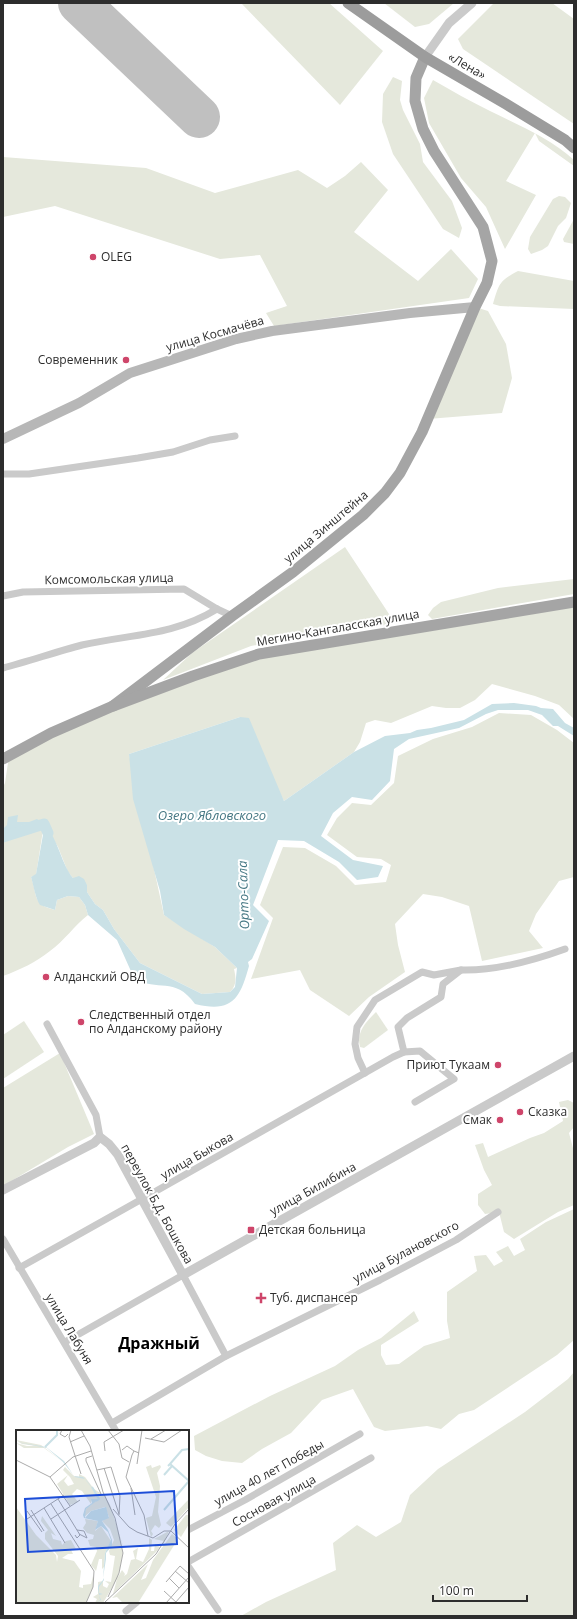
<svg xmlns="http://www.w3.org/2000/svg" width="577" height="1619" viewBox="0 0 577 1619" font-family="'Open Sans',sans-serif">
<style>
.green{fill:#e5e8dc}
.water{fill:#cae1e6}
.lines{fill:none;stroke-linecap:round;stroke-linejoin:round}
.river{stroke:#cae1e6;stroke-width:11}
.runway{stroke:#c0c0c0;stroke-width:42}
.minor{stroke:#cacaca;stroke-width:7}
.tertiary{stroke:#cacaca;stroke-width:9}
.secondary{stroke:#b7b7b7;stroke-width:10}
.primary{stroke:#a5a5a5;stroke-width:11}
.trunk{stroke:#9c9c9c;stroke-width:11}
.poi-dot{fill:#ce456a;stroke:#fff;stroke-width:1.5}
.labels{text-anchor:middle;stroke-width:4;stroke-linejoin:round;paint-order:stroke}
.street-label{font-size:12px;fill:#2d2d2d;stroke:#fff}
.poi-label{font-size:12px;fill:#2d2d2d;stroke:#fff;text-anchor:start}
.water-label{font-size:13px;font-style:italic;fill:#467884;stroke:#fff}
.district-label{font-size:16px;font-weight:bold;fill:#000;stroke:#fff}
.inset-river{fill:none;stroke:#cae1e6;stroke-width:2}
.inset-road{fill:none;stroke:#ababab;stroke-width:1}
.view{fill:#1d4ed8;fill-opacity:0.15;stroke:#1d4ed8;stroke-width:2}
.inset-edge{fill:none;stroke:#2d2d2d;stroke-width:2}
</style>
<rect width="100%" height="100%" fill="#fff"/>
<g class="green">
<polygon points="241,3 329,3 383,51 340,105"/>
<polygon points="384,3 454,3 429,24 415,27"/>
<polygon points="494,3 552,3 574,19 574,124 463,49 458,39"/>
<polygon points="393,77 402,81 400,100 403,110 420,144 423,162 452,201 462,228 459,238 443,229 393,154 382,122 383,94"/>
<path d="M433,80C452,91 470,101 490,111C518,125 550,138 574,160V166L539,141L535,133L506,181L536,195L505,249L486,207L461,178L429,123L424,98Z"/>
<polygon points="3,157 146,168 215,193 298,170 327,188 345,176 361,162 388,190 354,232 418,281 451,249 478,279 469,298 274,326 266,313 287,306 260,255 220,259 55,206 3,217"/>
<polygon points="559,196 565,197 571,203 566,218 558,226 548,246 542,250 531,254 528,249 530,237 553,199"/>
<polygon points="574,219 574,244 564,242 563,239"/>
<path d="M518,271L574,281V309L500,306L493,304C499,284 499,281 518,271Z"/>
<polygon points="475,307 488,311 506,344 512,378 502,413 428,419"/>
<polygon points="345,547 389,614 393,624 307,636 251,646 163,680 192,653"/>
<polygon points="574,579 574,594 432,619 428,615 433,608 441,602 498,588"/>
<path d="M574,602V719L559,705L535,696L492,684L475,700L460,708H446L432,706L391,723L375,720L366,723L360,742L354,752L284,801L240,717L129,754L164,915L215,947L237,968L234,969C236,978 237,985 230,992L202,994L140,963L114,929L103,910L95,904L87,892V885L73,878L68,872L58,847L44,824L36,875L31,877C38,897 32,904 55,910L57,900L68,896L79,897L85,905L88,915C74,926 64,941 50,951C36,962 20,970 3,976V787L5,783L9,756L51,733L259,654Z"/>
<polygon points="499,713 531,715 557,730 574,743 574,877 559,881 536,914 529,931 543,948 482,961 469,906 442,897 423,894 395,924 398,945 405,972 369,997 349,1016 310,990 300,970 251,979 273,918 260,905 283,847 305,848 336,866 355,885 386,882 391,865 381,859 357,857 327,835 337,818 352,803 371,805 394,783 398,756 433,739 472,727"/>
<path d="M376,1012L388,1030L364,1048L360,1047C356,1032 366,1022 376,1012Z"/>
<polygon points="24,1021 44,1052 3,1079 3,1035"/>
<polygon points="60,1053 94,1134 68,1147 3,1186 3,1088"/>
<polygon points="568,1100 574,1103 574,1127 569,1133 574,1152 574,1205 558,1212 514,1239 504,1232 499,1212 485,1214 478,1205 478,1194 492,1185 484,1170 475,1145 483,1143 488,1157 530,1138 544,1133 563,1121 559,1102"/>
<polygon points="574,1209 574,1340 557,1355 474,1410 459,1414 441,1429 427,1426 385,1431 374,1427 353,1389 322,1400 291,1433 262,1449 242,1463 222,1461 206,1456 195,1450 194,1436 270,1396 335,1366 358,1350 381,1338 414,1311 419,1321 381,1345 381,1355 386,1365 399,1364 424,1346 450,1338 447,1321 447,1292 477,1271 474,1256 486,1255 494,1266 503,1261 496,1252 508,1246 514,1256 525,1250 520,1239 546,1222"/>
<polygon points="574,1372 574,1616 241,1616 266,1602 336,1570 333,1543 357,1525 376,1537 401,1522 410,1495 438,1469 525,1412 568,1379"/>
</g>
<path class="water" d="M514,703L536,706L541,708L553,709L565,723L574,728V736L558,726H553L542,715L528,710H498L486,714L459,728L409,739L394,749L390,781L372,800L352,797L333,813L321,836L353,860L383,866L378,877L357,880L339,862L304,841L278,840L253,905L269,921L252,959L248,962L249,966C240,999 232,1013 195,1004C174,975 158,993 134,978L117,940L88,915L85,905L79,897L68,896L57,900L55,910L40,905C35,897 34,887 31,877L36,874L44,829L36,823L23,825L3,834V829L7,825L8,817L18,815L17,822H29L37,819C58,831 59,861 73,878L79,876L84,879L87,885V892L95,904L103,910L114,929L140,963L202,994L230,992L235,987L237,968L215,947L184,929L164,915L160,891L133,799L129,754L240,717L249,718L284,801L354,752L385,736L410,733L417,730L431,728L464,720L492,704Z"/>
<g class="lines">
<polyline class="river" points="3,837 44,824 48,833"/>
<polyline class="runway" points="79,3 199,117"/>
<g class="minor">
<polyline points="3,474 29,474 138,458 173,452 210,440 235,436"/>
<polyline points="3,596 23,592 184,589 217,609 232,616"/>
<path d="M3,668C29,661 56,652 82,645C131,634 173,636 217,609"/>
<path d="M461,970C496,971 532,961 565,949"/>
<polyline points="47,1024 96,1115 100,1137"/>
<polyline points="365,1073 358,1058 355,1044 357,1027 375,1000 422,972 434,975 461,970 443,984 441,997 407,1018 398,1027 404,1052"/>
<polyline points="3,1239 116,1431"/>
<polyline points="19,1268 142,1199 393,1057 404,1052 420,1051 454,1079 415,1102"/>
<polyline points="65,1342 183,1275 226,1356"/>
<polyline points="112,1423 226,1356 380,1280 456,1240 498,1212"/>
<polyline points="188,1530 245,1500 360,1434"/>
<polyline points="188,1562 371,1458"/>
<polyline points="188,1566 218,1610"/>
<polyline points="126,1611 137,1602"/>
</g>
<g class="tertiary">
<polyline points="425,57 449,23 472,3"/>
<polyline points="3,1190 94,1143 100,1137 109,1144 118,1155 183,1275 574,1056"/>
</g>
<polyline class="secondary" points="3,439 79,403 130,373 236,339 272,331 410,313 475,307"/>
<g class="primary">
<polyline points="113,706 232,616 293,572 363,515 385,493 400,473 422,432 475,307 487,283 492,261 483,227 434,151 423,129 415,101 416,78 425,57"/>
<polyline points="3,759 51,733 113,706 193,676 259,654 574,602"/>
</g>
<polyline class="trunk" points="348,3 425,57 506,104 565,140 574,148"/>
</g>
<g class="poi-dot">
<circle cx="93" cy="257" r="4"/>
<circle cx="126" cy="360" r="4"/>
<circle cx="46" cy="977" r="4"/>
<circle cx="81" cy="1022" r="4"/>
<circle cx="498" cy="1065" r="4"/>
<circle cx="520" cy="1112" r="4"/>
<circle cx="500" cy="1120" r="4"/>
<rect x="247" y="1226" width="8" height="8" rx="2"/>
<path d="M259 1292h4v4h4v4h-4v4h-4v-4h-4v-4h4z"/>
</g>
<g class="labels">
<g class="street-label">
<text transform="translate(467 66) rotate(30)" y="4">«Лена»</text>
<text transform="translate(215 334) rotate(-16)" y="4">улица Космачёва</text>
<text transform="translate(326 527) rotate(-40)" y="4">улица Зинштейна</text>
<text transform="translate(109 579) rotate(-1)" y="4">Комсомольская улица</text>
<text transform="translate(338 628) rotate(-10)" y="4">Мегино-Кангаласская улица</text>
<text transform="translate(197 1156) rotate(-30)" y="4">улица Быкова</text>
<text transform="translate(313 1189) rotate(-29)" y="4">улица Билибина</text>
<text transform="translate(157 1204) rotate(61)" y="4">переулок Б.Д. Бошкова</text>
<text transform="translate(406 1252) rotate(-28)" y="4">улица Булановского</text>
<text transform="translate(69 1329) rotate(59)" y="4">улица Лабуня</text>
<text transform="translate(269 1473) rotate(-29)" y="4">улица 40 лет Победы</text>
<text transform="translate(274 1501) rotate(-29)" y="4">Сосновая улица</text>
</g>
<g class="poi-label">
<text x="101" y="261">OLEG</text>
<text x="118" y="364" text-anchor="end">Современник</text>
<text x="54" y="981">Алданский ОВД</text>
<text x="89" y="1019">Следственный отдел<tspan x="89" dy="14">по Алданскому району</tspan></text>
<text x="490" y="1069" text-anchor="end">Приют Тукаам</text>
<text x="528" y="1116">Сказка</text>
<text x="492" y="1124" text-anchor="end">Смак</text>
<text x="259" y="1234">Детская больница</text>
<text x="270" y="1302">Туб. диспансер</text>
</g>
<g class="water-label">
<text x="212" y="820">Озеро Ябловского</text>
<text transform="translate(243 895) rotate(-92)" y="5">Орто-Сала</text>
</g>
<g class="district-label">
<text x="159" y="1349">Дражный</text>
</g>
</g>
<g transform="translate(16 1430)">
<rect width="173" height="173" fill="#fff"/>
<path d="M0,10L25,15L47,32L28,18H8L0,13L11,16H20L6,14ZM135,35L136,38L144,35L145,37L141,43L144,56L142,82L145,95L143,98L139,95L135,101L137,104L135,107L130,88L136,86L140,67L130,37ZM49,37L58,46L63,47V44L69,47L78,59L89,66L94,75L108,119L103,105L107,123L102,147L106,140L109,144L108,146L111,144L115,130L119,129L117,121L122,118L120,129L127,132L133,119V108L136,110L135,121H138L139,114L144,117L148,111L138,109L153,101L149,111L147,114L142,120L97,164L101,149L87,173H79L81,169L77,167L82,164V152L87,151V156L91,158L93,154L89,151L95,152L99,126L94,125L93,121L98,110L94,99L86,91L93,87L89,77L75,81L68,87L70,79L82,69H76L75,74L66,61L61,59L56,64L62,72L54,75L41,54L52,45L48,51L52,56L58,54L54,47L47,40ZM173,69V77L155,97L150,93ZM0,77L20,105L40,125L41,132L42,126L29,109V103L32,100L25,91L26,86L40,106L35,103L37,109L45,111L46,115L50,111L55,110L60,119L55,120L57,124H52L46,128L58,131L65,141L63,157L67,158V155L75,154L77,146V157L70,173H0ZM170,85H173V94L165,107L158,100ZM69,89L82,91L79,101L85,96L95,111L89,123L88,137L86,139V129H83L80,141L75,135L81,121L80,117L74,116L72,110L77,109L78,105L71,103L67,98L70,93ZM156,104L162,109L122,173H107L101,167L96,168L132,134L125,150L130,148L137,130Z" fill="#e5e8dc"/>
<path d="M0,12L30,17L48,31L58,46L67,47L71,51L83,67V69L70,79L69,88L75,81L90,77L93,88L86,91L92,100L96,110V116L90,123V129L87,148L88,150L83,157V163L87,164L83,165L85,170L79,173L84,170L82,159V156L87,150V148L89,123L95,110L92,102L85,96L79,100L82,91L68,88L67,85L69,78L76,73L75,69H82V66L69,49L59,47L47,32L31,18Z" fill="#cae1e6"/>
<path class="inset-river" d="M29,17L41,5V0M154,34L166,20L173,19M152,36L154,34L173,51M148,45L156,36M76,57L83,69L80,71M148,80L173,51"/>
<path class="inset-road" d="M46,0L44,4L49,7L52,4M55,0L53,7L65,44M65,0L74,16L87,62L99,88L107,123L103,143L92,167M92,0L103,14L106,28L113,32M129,8L148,12L166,0M135,9L150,0M54,12L68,6M106,20L111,16L118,21M89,21L88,12L108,0M123,23L118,21L116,25L110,47L128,85L132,106M76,26L70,28V31L85,64M0,30L34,47L54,76M121,34L126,0M88,38L103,84M81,40L95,37L104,66L103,85M34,47L57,27L75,21M115,58L119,85M42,69L64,105L61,108L59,105M35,74L78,141L77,157L70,173M28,78L49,113M97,79L113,97L121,102L137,108L148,101H155M15,80L28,101M11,81L26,102M11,89L48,65M35,89L64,70M61,100L68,101L71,108L63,104M155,101L173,118M159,141L173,153M153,148L163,158M150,152L164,136L173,144M148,161L161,173M88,173L140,124L159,94L173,79M150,173L173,147M159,173L173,157"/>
<path class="view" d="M158,61L161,114L12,122L9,69Z"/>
<rect width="173" height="173" class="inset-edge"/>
</g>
<rect width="577" height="1619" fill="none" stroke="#2d2d2d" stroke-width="8"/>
<path d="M433 1595v6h94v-6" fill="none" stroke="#2d2d2d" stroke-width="2"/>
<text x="439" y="1595" font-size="12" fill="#2d2d2d" stroke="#ffffff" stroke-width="3" paint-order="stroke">100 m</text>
</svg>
